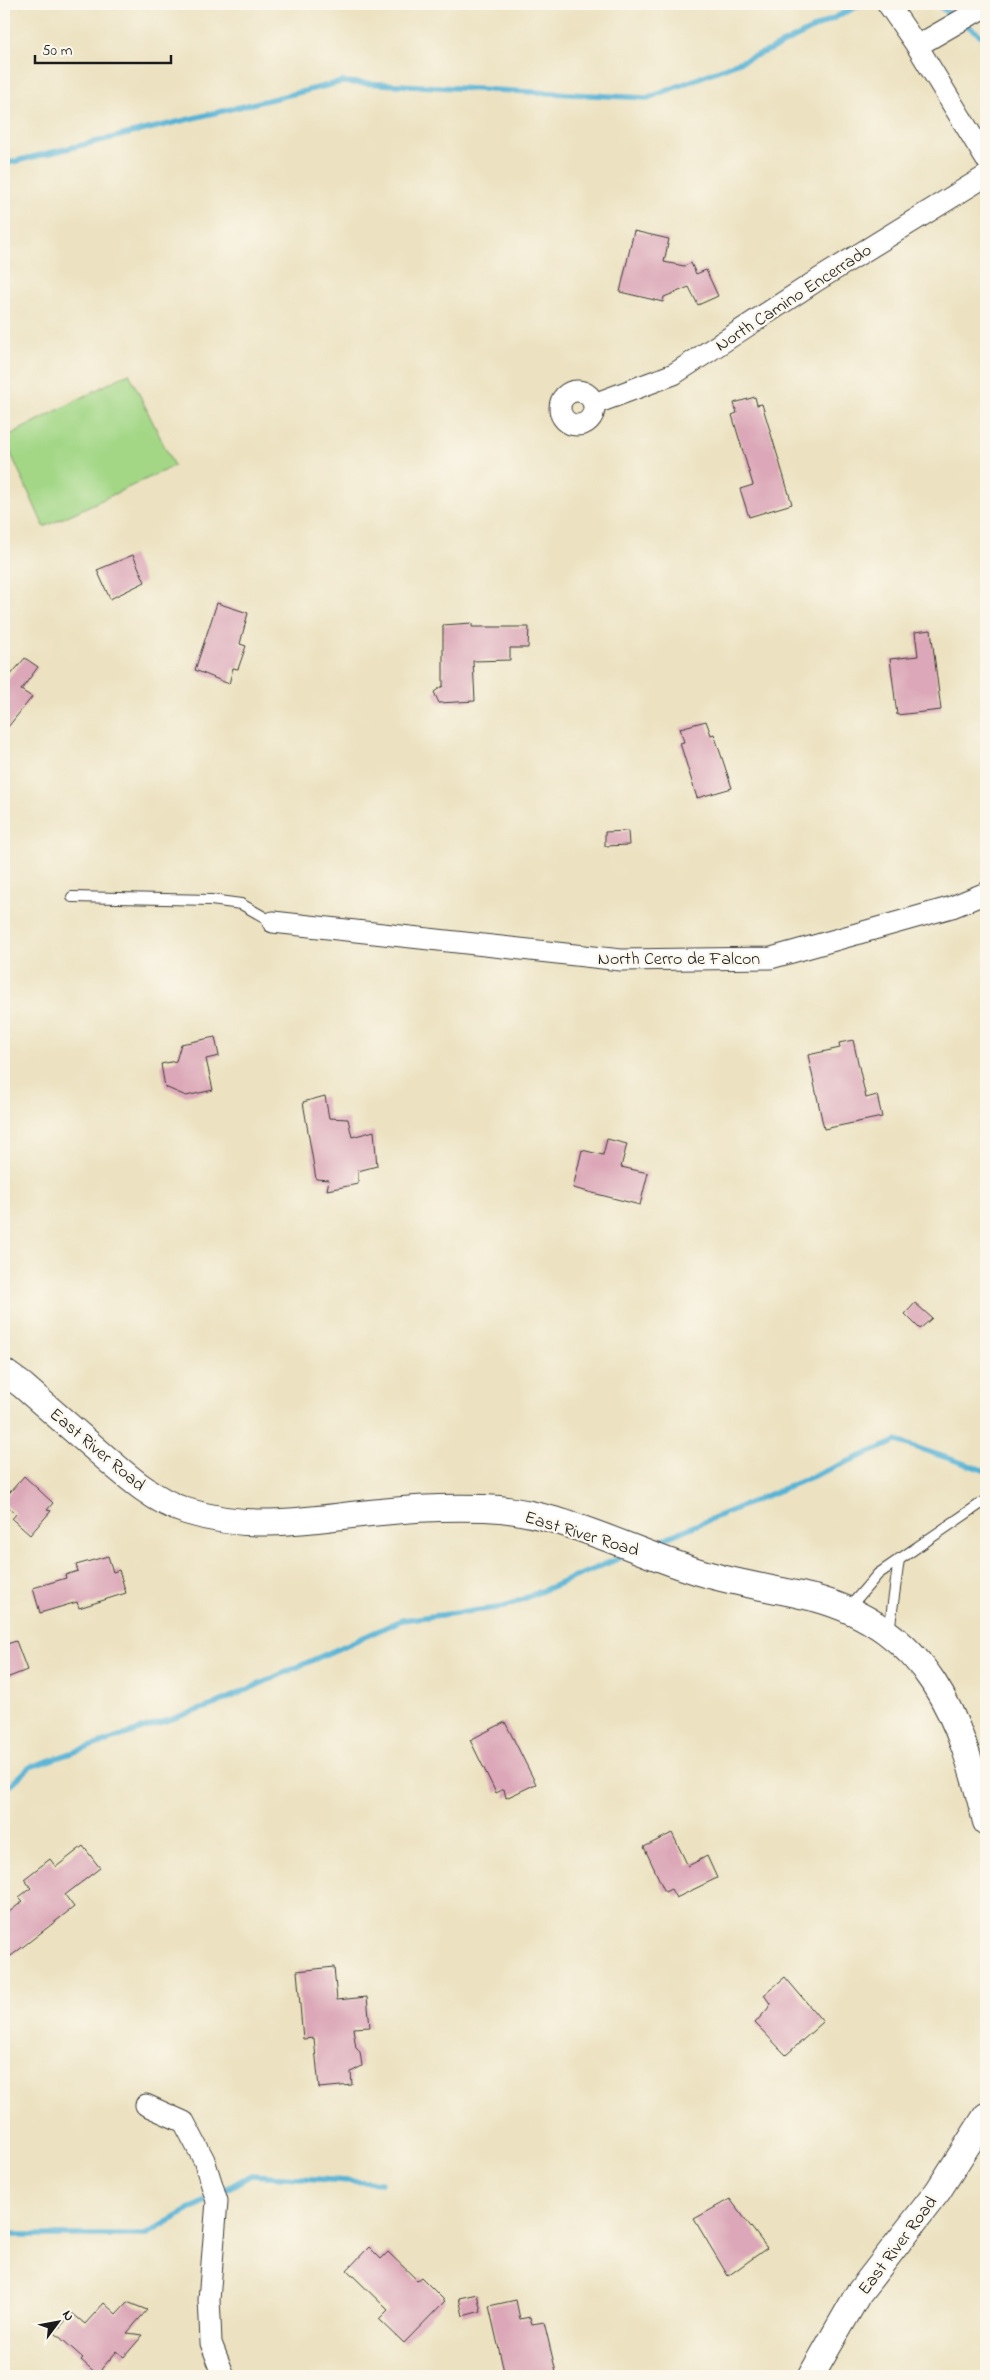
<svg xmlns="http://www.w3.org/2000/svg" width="990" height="2380" viewBox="0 0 990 2380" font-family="'Indie Flower',sans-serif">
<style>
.pitch{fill:#a3d786;stroke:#607a51}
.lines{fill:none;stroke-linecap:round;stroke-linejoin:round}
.stream{stroke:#57b3d5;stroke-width:5.5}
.building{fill:#dca7b8}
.service-casing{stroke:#3b3a35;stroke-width:12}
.minor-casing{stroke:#3b3a35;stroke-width:23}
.tertiary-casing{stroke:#3b3a35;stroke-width:28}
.service{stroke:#fff;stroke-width:10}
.minor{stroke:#fff;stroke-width:21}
.tertiary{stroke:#fff;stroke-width:26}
.labels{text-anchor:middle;stroke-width:4.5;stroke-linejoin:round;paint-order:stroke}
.street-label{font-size:18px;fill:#1c1c1c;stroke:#fbf7ec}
</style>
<rect width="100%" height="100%" fill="#fbf7ec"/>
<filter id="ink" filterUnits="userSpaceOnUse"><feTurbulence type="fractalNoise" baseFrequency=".02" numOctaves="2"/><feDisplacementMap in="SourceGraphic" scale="10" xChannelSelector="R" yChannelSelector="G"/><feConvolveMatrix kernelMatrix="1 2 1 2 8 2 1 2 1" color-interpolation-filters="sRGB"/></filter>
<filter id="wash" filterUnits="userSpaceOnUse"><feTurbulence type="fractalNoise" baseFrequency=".0096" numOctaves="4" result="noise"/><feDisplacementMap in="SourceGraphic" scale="20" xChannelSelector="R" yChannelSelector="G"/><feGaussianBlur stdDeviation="1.12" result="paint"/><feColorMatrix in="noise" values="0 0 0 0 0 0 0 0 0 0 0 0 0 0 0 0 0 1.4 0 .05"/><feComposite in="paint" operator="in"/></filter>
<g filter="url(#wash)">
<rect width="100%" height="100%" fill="#ece2c1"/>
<polygon class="pitch" points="129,373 174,466 44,527 4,438"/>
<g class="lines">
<g class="stream">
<polyline points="936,4 956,18"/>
<polyline points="965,24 986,39"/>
<polyline points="4,164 342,82 648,98 770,50 862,4"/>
<polyline points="649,1545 897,1441 986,1471"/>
<polyline points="4,1791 30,1767 213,1705 402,1620 504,1607 627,1555"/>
<polyline points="4,2235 145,2235 251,2175 381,2183"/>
</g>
</g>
<g id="blocks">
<g class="building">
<polygon points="634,231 669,239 664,262 684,266 691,263 696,274 706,270 718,296 698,305 689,287 664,297 663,302 620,292"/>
<polygon points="755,397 757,405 762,404 792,504 749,517 740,489 753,485 732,415 737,413 734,403"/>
<polygon points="133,555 145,582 110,599 97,570"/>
<polygon points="217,603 248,613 240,644 246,646 238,669 233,668 229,684 195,670"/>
<polygon points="472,623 472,627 529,627 528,648 510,648 510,660 473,661 475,701 439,703 434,692 443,686 443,625"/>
<polygon points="931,630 941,710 897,715 890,659 918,656 915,632"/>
<polygon points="25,658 38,667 21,690 32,697 4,732 4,683"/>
<polygon points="706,721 711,735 714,734 732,788 697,798 680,743 684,742 680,728"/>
<polygon points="628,831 629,845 605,846 605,832"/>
<polygon points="215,1037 219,1056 206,1059 213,1090 186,1096 165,1087 161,1064 176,1061 181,1044"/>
<polygon points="853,1040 866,1098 877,1095 882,1117 824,1129 808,1055 840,1048 839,1043"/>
<polygon points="325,1096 329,1118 348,1119 352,1137 374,1131 377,1166 358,1171 358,1184 327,1190 329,1180 316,1179 303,1102"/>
<polygon points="607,1139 627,1144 621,1167 648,1173 640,1205 573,1188 582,1150 603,1155"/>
<polygon points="915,1303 932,1318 920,1329 905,1314"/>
<polygon points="24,1476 53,1503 47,1510 51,1511 30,1535 12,1519 16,1514 4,1503 4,1499"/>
<polygon points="108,1556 113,1572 119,1570 126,1593 79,1608 77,1602 40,1613 33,1588 66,1578 65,1575 78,1571 76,1565"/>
<polygon points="16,1641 27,1670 4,1679 4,1645"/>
<polygon points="505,1722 536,1784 506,1798 504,1789 496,1793 470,1740"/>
<polygon points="672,1833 688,1866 707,1856 717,1878 676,1898 671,1889 665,1892 644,1847"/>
<polygon points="83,1846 100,1868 65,1895 74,1907 11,1956 4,1946 4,1916 23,1901 19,1897 31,1888 24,1879 50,1859 56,1867"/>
<polygon points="334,1967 337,2000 367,1997 370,2027 353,2028 356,2048 360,2052 362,2066 351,2072 352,2085 319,2088 314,2038 303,2039 297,1971"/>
<polygon points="785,1977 823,2022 786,2055 755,2023 771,2005 764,1995"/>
<polygon points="730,2199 767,2248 728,2276 694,2219"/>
<polygon points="369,2247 381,2259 388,2252 417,2280 421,2277 445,2301 404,2343 379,2319 388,2310 347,2270"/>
<polygon points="477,2294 481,2311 463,2316 459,2298"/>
<polygon points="516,2300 520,2319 530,2317 532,2324 544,2322 556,2372 539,2376 505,2376 489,2306"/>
<polygon points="127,2302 147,2310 127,2333 143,2335 124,2357 117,2351 97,2374 81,2360 83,2358 55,2333 72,2313 85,2324 104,2303 116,2314"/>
</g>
</g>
</g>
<g filter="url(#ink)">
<use href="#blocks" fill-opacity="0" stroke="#3b3a35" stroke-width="1"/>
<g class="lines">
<defs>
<g id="service">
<polyline points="72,897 211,900 241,904 273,922"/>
<polyline points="848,1609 878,1574 986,1500"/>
<polyline points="889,1632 899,1559"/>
</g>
<g id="minor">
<polyline points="888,4 917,46 986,159"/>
<polyline points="917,46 986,6"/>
<circle cx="577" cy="408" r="17"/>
<polyline points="594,404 674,374 819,279 986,176"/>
<polyline points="273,922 621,960 771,958 952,907 986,893"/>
<polyline points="146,2105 184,2122 204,2160 217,2201 209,2300 210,2318 211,2343 224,2376"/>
</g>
<g id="tertiary">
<path d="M4,1372L22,1385C45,1405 68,1425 92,1446C119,1469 151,1500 186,1511C255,1533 312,1518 381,1512C415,1508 451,1507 485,1508C554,1510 625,1548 690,1569C730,1583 773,1588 814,1598C929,1629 960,1717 986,1822"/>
<polyline points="811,2376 858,2294 938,2191 986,2116"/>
</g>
</defs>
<use href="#service" class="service-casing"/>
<use href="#minor" class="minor-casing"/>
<use href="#tertiary" class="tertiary-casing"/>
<use href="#service" class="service"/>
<use href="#minor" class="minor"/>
<use href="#tertiary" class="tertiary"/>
</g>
</g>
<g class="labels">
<g class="street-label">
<text transform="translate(793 297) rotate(-33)" y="6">North Camino Encerrado</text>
<text x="679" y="964">North Cerro de Falcon</text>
<text transform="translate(98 1449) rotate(40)" y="6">East River Road</text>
<text transform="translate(582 1533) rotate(17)" y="6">East River Road</text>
<text transform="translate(897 2245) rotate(-53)" y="6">East River Road</text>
</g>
</g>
<rect width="990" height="2380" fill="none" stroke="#fbf7ec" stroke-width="20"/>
<g transform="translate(58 2322) rotate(58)" stroke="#fbf7ec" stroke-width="4" paint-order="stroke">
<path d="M0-4L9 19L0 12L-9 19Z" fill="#1c1c1c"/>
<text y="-8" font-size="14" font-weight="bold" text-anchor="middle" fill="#1c1c1c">N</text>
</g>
<path d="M35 55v8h136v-8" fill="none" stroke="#1c1c1c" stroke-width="2.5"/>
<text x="42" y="55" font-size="15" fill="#1c1c1c" stroke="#fbf7ec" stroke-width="4" paint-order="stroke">50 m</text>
</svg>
